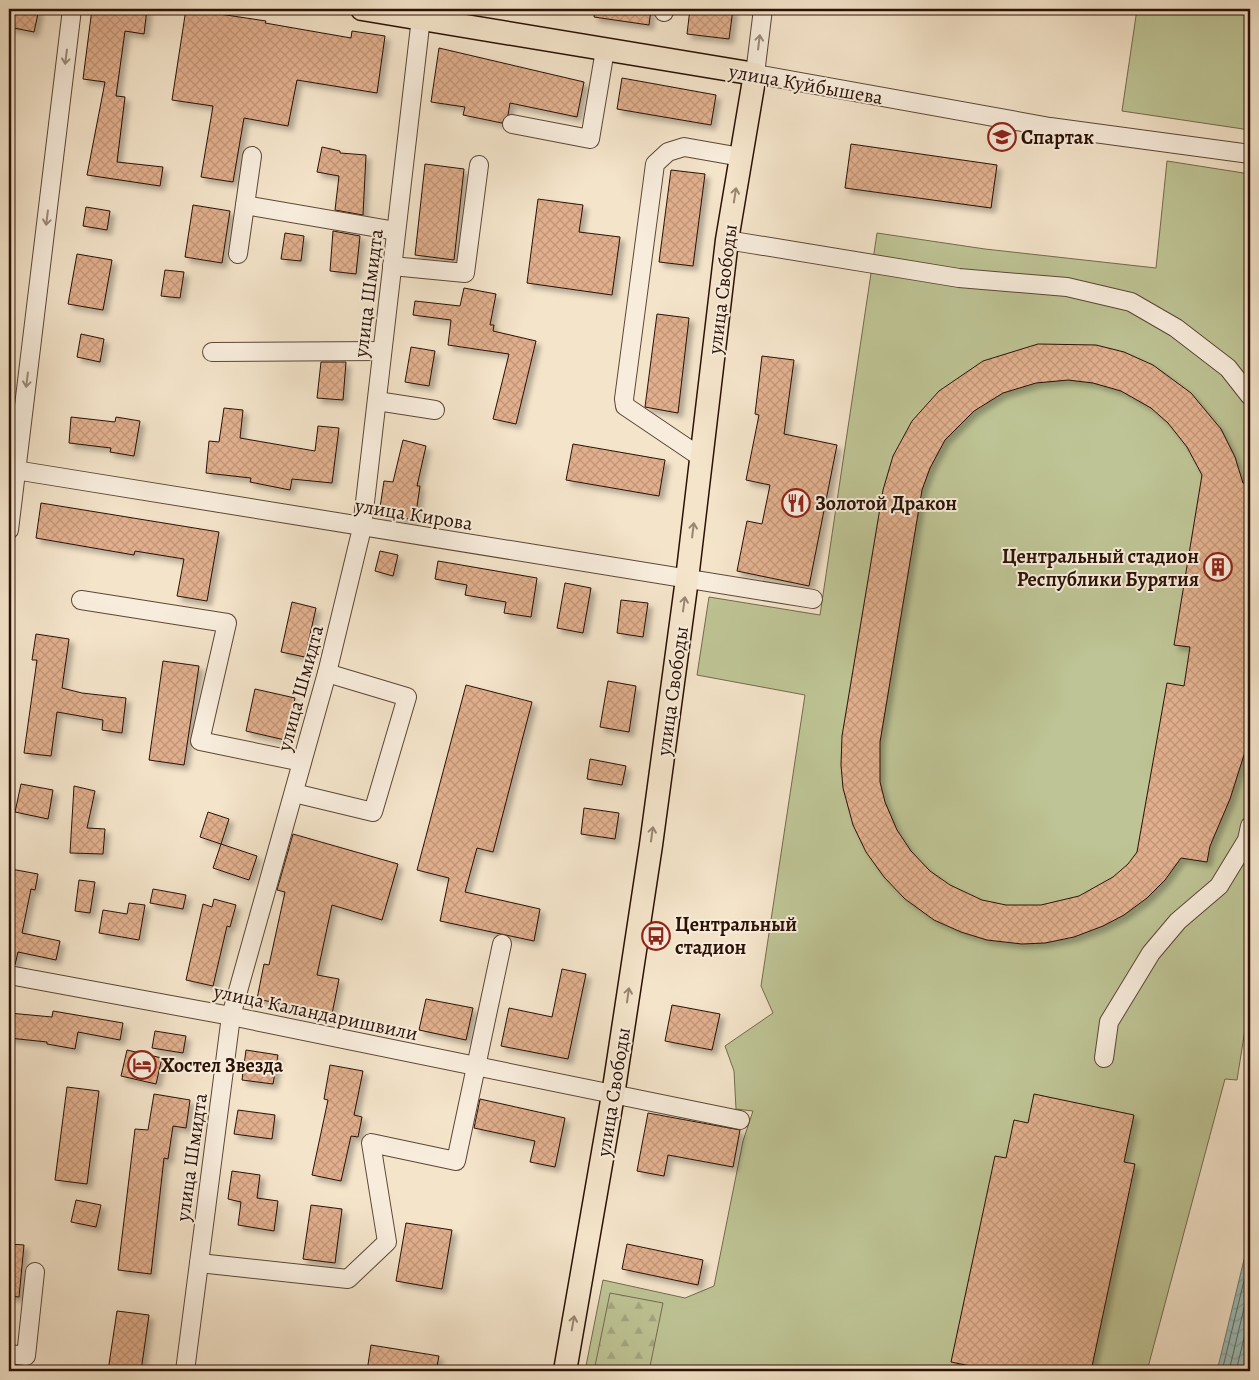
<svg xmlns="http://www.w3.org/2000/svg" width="1259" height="1380" viewBox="0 0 1259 1380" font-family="Alegreya,serif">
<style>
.grass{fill:#bec495;stroke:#746a4d}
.forest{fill:url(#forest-firs);stroke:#746a4d}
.water{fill:url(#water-waves);stroke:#6e7972}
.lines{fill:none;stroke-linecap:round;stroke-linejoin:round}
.shore{stroke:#636860;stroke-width:1}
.building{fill:url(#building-cross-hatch);stroke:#2a1105;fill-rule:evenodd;filter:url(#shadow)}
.minor-casing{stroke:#5c4636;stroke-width:20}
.major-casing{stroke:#2a1105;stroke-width:25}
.minor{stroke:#f8eddd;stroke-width:18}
.major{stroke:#f4e4ca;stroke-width:22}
.oneway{stroke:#9b8a7c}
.oneway2{stroke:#998571}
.labels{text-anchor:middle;stroke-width:4;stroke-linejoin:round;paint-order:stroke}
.street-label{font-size:20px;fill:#2a1105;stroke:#f8eddd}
.poi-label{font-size:20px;font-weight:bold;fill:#2a1105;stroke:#f8eddd;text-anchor:start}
</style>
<defs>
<pattern id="forest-firs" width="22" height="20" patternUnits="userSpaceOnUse" patternTransform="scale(1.25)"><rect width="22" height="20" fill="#bec495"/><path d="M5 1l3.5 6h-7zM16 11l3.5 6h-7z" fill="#a3a77f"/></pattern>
<pattern id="water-waves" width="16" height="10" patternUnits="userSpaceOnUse" patternTransform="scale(1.25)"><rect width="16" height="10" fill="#9cbeba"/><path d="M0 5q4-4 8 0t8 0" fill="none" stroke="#87a29e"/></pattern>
<pattern id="building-cross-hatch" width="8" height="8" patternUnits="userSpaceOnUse" patternTransform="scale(1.25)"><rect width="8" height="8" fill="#e1af8d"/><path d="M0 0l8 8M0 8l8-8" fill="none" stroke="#c19678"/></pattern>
<filter id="shadow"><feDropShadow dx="4.5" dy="4.5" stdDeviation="2.5" flood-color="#0004"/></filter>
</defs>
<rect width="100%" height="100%" fill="#f4e4ca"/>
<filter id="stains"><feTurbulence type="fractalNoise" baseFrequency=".004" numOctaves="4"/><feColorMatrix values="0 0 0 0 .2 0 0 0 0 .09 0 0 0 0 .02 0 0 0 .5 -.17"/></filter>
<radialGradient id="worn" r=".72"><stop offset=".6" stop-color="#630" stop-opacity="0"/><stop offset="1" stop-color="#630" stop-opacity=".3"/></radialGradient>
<g class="grass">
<polygon points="1137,9 1250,9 1250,130 1122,111"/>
<polygon points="1167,161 1250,174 1250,998 1237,1080 1225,1079 1147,1371 585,1371 603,1280 685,1298 714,1286 743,1141 753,1111 736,1109 734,1071 725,1046 773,1013 761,986 805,695 697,675 709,597 820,615 877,233 985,249 1156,268"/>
</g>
<polygon class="forest" points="610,1293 663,1303 649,1371 594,1371"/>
<polygon class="water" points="1250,1235 1250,1371 1217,1371"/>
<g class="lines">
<g class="shore">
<polyline points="1222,1371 1250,1256"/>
<polyline points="1229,1371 1250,1283"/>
<polyline points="1236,1371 1250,1314"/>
</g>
</g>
<g class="building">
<polygon points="9,9 39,9 34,32 9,27"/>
<polygon points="92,9 147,9 144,34 125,31 116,96 125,97 117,162 163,167 160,186 87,175 105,82 83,79"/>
<polygon points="186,9 266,21 265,23 351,38 352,31 385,36 377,93 297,80 288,126 244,118 233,182 201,177 213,106 172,100"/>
<polygon points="595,9 651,9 649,25 594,17"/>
<polygon points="690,9 733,9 729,39 687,34"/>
<polygon points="439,48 584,82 577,117 510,103 508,115 502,123 463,115 465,107 431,102"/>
<polygon points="622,78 716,95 711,125 617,109"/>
<polygon points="851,144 997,165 991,208 845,188"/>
<polygon points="322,147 340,151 340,153 366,155 363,215 335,210 339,176 317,172"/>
<polygon points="425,164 464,169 454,260 415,255"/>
<polygon points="671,170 705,174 693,266 659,262"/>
<polygon points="538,199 583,205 579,232 620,237 612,295 527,283"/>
<polygon points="193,205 230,211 222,263 185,257"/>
<polygon points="86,207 110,211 107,230 83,226"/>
<polygon points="333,231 360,236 356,274 330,271"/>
<polygon points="285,233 304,236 301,261 281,259"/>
<polygon points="77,254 112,260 103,310 68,304"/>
<polygon points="165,270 184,272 180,298 161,296"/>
<polygon points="464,288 496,294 490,325 494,325 493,331 536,341 516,424 493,419 509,354 448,345 451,320 413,315 415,301 460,306"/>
<polygon points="657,314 689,318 678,413 645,407"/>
<polygon points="81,334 104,339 100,362 77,357"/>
<path d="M1038,344L1096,345L1124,352L1153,365L1191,393L1221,429L1235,457L1243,483L1250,484V736L1230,799L1210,846L1207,862L1181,858L1165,880L1147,898L1124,915L1103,926L1074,937L1045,943L1022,944L987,940L961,932L934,920L905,899L884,877L866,852L853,825L843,788L841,765L842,736L883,490L893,456L912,421L939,391L983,361ZM1068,380L1093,383L1121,391L1151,408L1168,423L1187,447L1202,475L1174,645L1190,647L1184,686L1167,683L1137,852L1128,864L1113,877L1079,896L1041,905H1006L982,900L950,885L930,871L911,851L897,830L885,802L880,782V742L922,490L930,468L945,440L974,411L1003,393L1036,383Z"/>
<polygon points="411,347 435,351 429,386 405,382"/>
<polygon points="762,356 794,360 784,434 837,445 809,586 737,571 747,521 762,524 770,485 746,480 759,415 755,414"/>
<polygon points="321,362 346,362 343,400 317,398"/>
<polygon points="224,408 243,410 240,438 315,451 318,426 339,428 332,483 292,479 290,490 250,482 251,478 206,473 209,441 219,442"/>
<polygon points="71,417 115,422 116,417 140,421 134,456 110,452 111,448 69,443"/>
<polygon points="403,440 426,446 417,486 420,486 415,520 379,514 384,481 393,482"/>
<polygon points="573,444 665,460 659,496 566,480"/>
<polygon points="41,503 219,532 207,601 177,596 184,559 135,551 134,555 36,538"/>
<polygon points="380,551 398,555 393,576 375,571"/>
<polygon points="438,561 537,578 531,617 504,613 506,602 465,595 467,585 435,579"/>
<polygon points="565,583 591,588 583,633 557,628"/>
<polygon points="621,600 648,603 643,637 617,633"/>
<polygon points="292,602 316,608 305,657 281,652"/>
<polygon points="36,634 69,639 62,688 82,693 126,698 122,733 102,730 103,720 57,712 51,756 24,753 37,660 32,660"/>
<polygon points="163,661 199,666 184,765 149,760"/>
<polygon points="608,681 636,686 629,732 600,727"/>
<polygon points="466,685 532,702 493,852 477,848 465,892 540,909 534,941 440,921 449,878 417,870"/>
<polygon points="255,689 295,698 285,740 246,731"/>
<polygon points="590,759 626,766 622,785 587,779"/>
<polygon points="21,784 53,790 48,819 15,812"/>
<polygon points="74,786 95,791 87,828 105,829 103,854 70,853"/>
<polygon points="584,808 619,813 615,839 581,834"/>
<polygon points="208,812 229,819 221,844 200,837"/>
<polygon points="293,834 398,864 382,920 332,905 317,975 339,979 332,1014 257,999 264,964 269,965 285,892 277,890"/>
<polygon points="221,844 257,856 249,880 213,868"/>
<polygon points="11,869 38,874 35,890 31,889 22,933 60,941 56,960 18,952 15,965 9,964 9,881"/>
<polygon points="79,880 95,882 90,913 75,911"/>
<polygon points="153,889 186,895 183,909 150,903"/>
<polygon points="214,899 236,905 230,927 227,926 213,986 186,980 203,904 212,907"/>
<polygon points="129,903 145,905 139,940 99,933 103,910 127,914"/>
<polygon points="562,969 586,974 568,1059 501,1046 509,1008 552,1017"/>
<polygon points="426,999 473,1008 466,1040 419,1030"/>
<polygon points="672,1005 720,1014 712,1050 665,1041"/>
<polygon points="53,1011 123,1023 120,1040 78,1032 75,1049 47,1044 47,1042 9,1038 9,1013 52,1017"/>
<polygon points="155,1031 186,1036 183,1053 152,1048"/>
<polygon points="127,1050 162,1058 156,1084 121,1076"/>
<polygon points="246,1050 278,1055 273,1084 242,1080"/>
<polygon points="330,1065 363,1071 354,1115 362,1117 358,1137 351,1136 341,1181 312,1175 328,1100 324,1099"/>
<polygon points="67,1087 99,1091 87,1184 55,1180"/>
<polygon points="154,1094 190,1100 186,1128 173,1126 168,1159 164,1158 151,1274 118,1270 135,1129 148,1130"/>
<polygon points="1034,1094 1134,1115 1124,1162 1135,1164 1091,1371 995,1371 951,1362 995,1156 1006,1158 1014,1120 1028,1123"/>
<polygon points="480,1099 565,1118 555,1167 530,1162 535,1141 474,1128"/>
<polygon points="238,1110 275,1115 272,1139 234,1134"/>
<polygon points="648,1113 740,1130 733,1167 668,1155 664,1176 637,1171"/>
<polygon points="232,1171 260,1175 257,1198 278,1201 274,1231 238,1225 241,1202 228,1199"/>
<polygon points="76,1200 101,1205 96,1227 71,1222"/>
<polygon points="311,1205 342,1209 335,1263 303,1259"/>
<polygon points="406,1223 452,1230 442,1289 396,1281"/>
<polygon points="9,1244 24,1245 19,1297 9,1296"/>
<polygon points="627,1244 703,1260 698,1285 622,1269"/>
<polygon points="117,1311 149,1315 141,1371 108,1371"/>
<polygon points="371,1345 439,1356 436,1371 367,1371"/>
</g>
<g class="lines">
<defs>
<g id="minor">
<polyline points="763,9 755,74 1050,127 1250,154"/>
<polyline points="664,12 665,9"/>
<polyline points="512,124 590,139 605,50"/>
<polyline points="245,205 252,156"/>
<polyline points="727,240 959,278 1067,287 1131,302 1176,328 1228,368 1250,396"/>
<polyline points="238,254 245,205 396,231"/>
<polyline points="392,266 465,273 479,165"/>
<polyline points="212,352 382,351"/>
<polyline points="377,401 435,410"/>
<polyline points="702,458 625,406 624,399 655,164 668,152 684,147 741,157"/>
<polyline points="9,469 813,599"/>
<polyline points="9,530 72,9"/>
<polyline points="81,600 227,623 200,741 302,762"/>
<polyline points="294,793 373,812 407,697 327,673"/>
<polyline points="9,975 231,1016 740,1120"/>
<polyline points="1104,1058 1109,1022 1151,953 1178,921 1219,886 1247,840 1250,826"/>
<polyline points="199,1263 348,1279 387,1242 371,1143 456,1161 502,944"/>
<polyline points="9,1354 26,1356 35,1272"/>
<polyline points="185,1371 231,1016 327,673 362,528 422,9"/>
</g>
<polyline id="major" points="362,9 755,74 727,240 687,579 651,845 613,1095 565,1371"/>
</defs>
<use href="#minor" class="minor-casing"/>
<use href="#major" class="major-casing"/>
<use href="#minor" class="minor"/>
<use href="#major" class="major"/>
</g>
<defs><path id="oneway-shaft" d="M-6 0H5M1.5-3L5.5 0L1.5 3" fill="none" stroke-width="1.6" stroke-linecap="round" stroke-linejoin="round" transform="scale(1.25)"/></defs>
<g class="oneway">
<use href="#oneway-shaft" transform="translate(759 42) rotate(-83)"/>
<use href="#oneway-shaft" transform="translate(66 57) rotate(97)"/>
<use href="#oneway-shaft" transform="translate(47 218) rotate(97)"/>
<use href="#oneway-shaft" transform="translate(27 380) rotate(97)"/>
</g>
<g class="oneway2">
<use href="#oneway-shaft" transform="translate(735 195) rotate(-81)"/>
<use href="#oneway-shaft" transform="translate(693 530) rotate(-83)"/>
<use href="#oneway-shaft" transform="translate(684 604) rotate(-82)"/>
<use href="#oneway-shaft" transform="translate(652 834) rotate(-82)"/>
<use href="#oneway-shaft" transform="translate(628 995) rotate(-82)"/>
<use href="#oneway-shaft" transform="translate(573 1323) rotate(-80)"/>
</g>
<defs>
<symbol id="university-ring" viewBox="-11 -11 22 22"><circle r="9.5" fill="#f8eddd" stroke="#8f2418" stroke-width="1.5"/><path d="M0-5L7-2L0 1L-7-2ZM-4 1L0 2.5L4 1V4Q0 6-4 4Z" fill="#8f2418"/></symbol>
<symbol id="restaurant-ring" viewBox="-11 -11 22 22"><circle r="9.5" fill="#f8eddd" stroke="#8f2418" stroke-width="1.5"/><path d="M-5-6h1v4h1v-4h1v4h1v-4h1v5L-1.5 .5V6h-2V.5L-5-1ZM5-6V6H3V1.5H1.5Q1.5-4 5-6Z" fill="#8f2418"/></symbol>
<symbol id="building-ring" viewBox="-11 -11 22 22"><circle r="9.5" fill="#f8eddd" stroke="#8f2418" stroke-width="1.5"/><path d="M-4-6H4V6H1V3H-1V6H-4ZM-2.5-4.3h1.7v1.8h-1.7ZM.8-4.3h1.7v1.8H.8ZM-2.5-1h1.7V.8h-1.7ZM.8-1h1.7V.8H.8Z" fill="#8f2418"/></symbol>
<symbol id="bus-ring" viewBox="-11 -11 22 22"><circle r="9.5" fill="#f8eddd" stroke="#8f2418" stroke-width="1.5"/><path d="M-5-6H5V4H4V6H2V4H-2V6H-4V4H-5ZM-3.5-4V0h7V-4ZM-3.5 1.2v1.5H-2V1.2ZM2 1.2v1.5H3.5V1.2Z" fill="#8f2418"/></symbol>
<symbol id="hotel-ring" viewBox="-11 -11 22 22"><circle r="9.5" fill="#f8eddd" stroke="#8f2418" stroke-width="1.5"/><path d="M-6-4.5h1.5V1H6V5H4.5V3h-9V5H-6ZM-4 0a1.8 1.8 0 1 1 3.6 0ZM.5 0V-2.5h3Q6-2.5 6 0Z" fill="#8f2418"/></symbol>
</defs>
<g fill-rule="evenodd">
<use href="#university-ring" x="986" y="121" width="32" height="32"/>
<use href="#restaurant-ring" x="780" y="487" width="32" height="32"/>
<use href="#building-ring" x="1202" y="551" width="32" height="32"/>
<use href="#bus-ring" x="640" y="920" width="32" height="32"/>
<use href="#hotel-ring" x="126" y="1049" width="32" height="32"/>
</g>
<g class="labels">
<g class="street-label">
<text transform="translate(806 84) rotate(10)" y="7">улица Куйбышева</text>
<text transform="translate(722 289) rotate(-83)" y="7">улица Свободы</text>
<text transform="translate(368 293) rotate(-83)" y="7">улица Шмидта</text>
<text transform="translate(414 514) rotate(9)" y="7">улица Кирова</text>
<text transform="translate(300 688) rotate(-75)" y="7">улица Шмидта</text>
<text transform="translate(672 691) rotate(-82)" y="7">улица Свободы</text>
<text transform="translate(316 1012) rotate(12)" y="7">улица Каландаришвили</text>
<text transform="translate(613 1092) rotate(-81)" y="7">улица Свободы</text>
<text transform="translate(191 1157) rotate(-82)" y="7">улица Шмидта</text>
</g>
<g class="poi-label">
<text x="1021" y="144">Спартак</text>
<text x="815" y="510">Золотой Дракон</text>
<text x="1199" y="563" text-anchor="end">Центральный стадион<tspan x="1199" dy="23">Республики Бурятия</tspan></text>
<text x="675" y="931">Центральный<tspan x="675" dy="23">стадион</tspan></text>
<text x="161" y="1072">Хостел Звезда</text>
</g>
</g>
<rect width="1259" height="1380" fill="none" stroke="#f4e4ca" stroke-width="30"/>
<rect x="10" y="10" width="1239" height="1360" fill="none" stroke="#2a1105" stroke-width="2.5"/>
<rect x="15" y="15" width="1229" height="1350" fill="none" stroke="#2a1105"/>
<rect width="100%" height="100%" filter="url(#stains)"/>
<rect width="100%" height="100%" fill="url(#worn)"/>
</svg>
